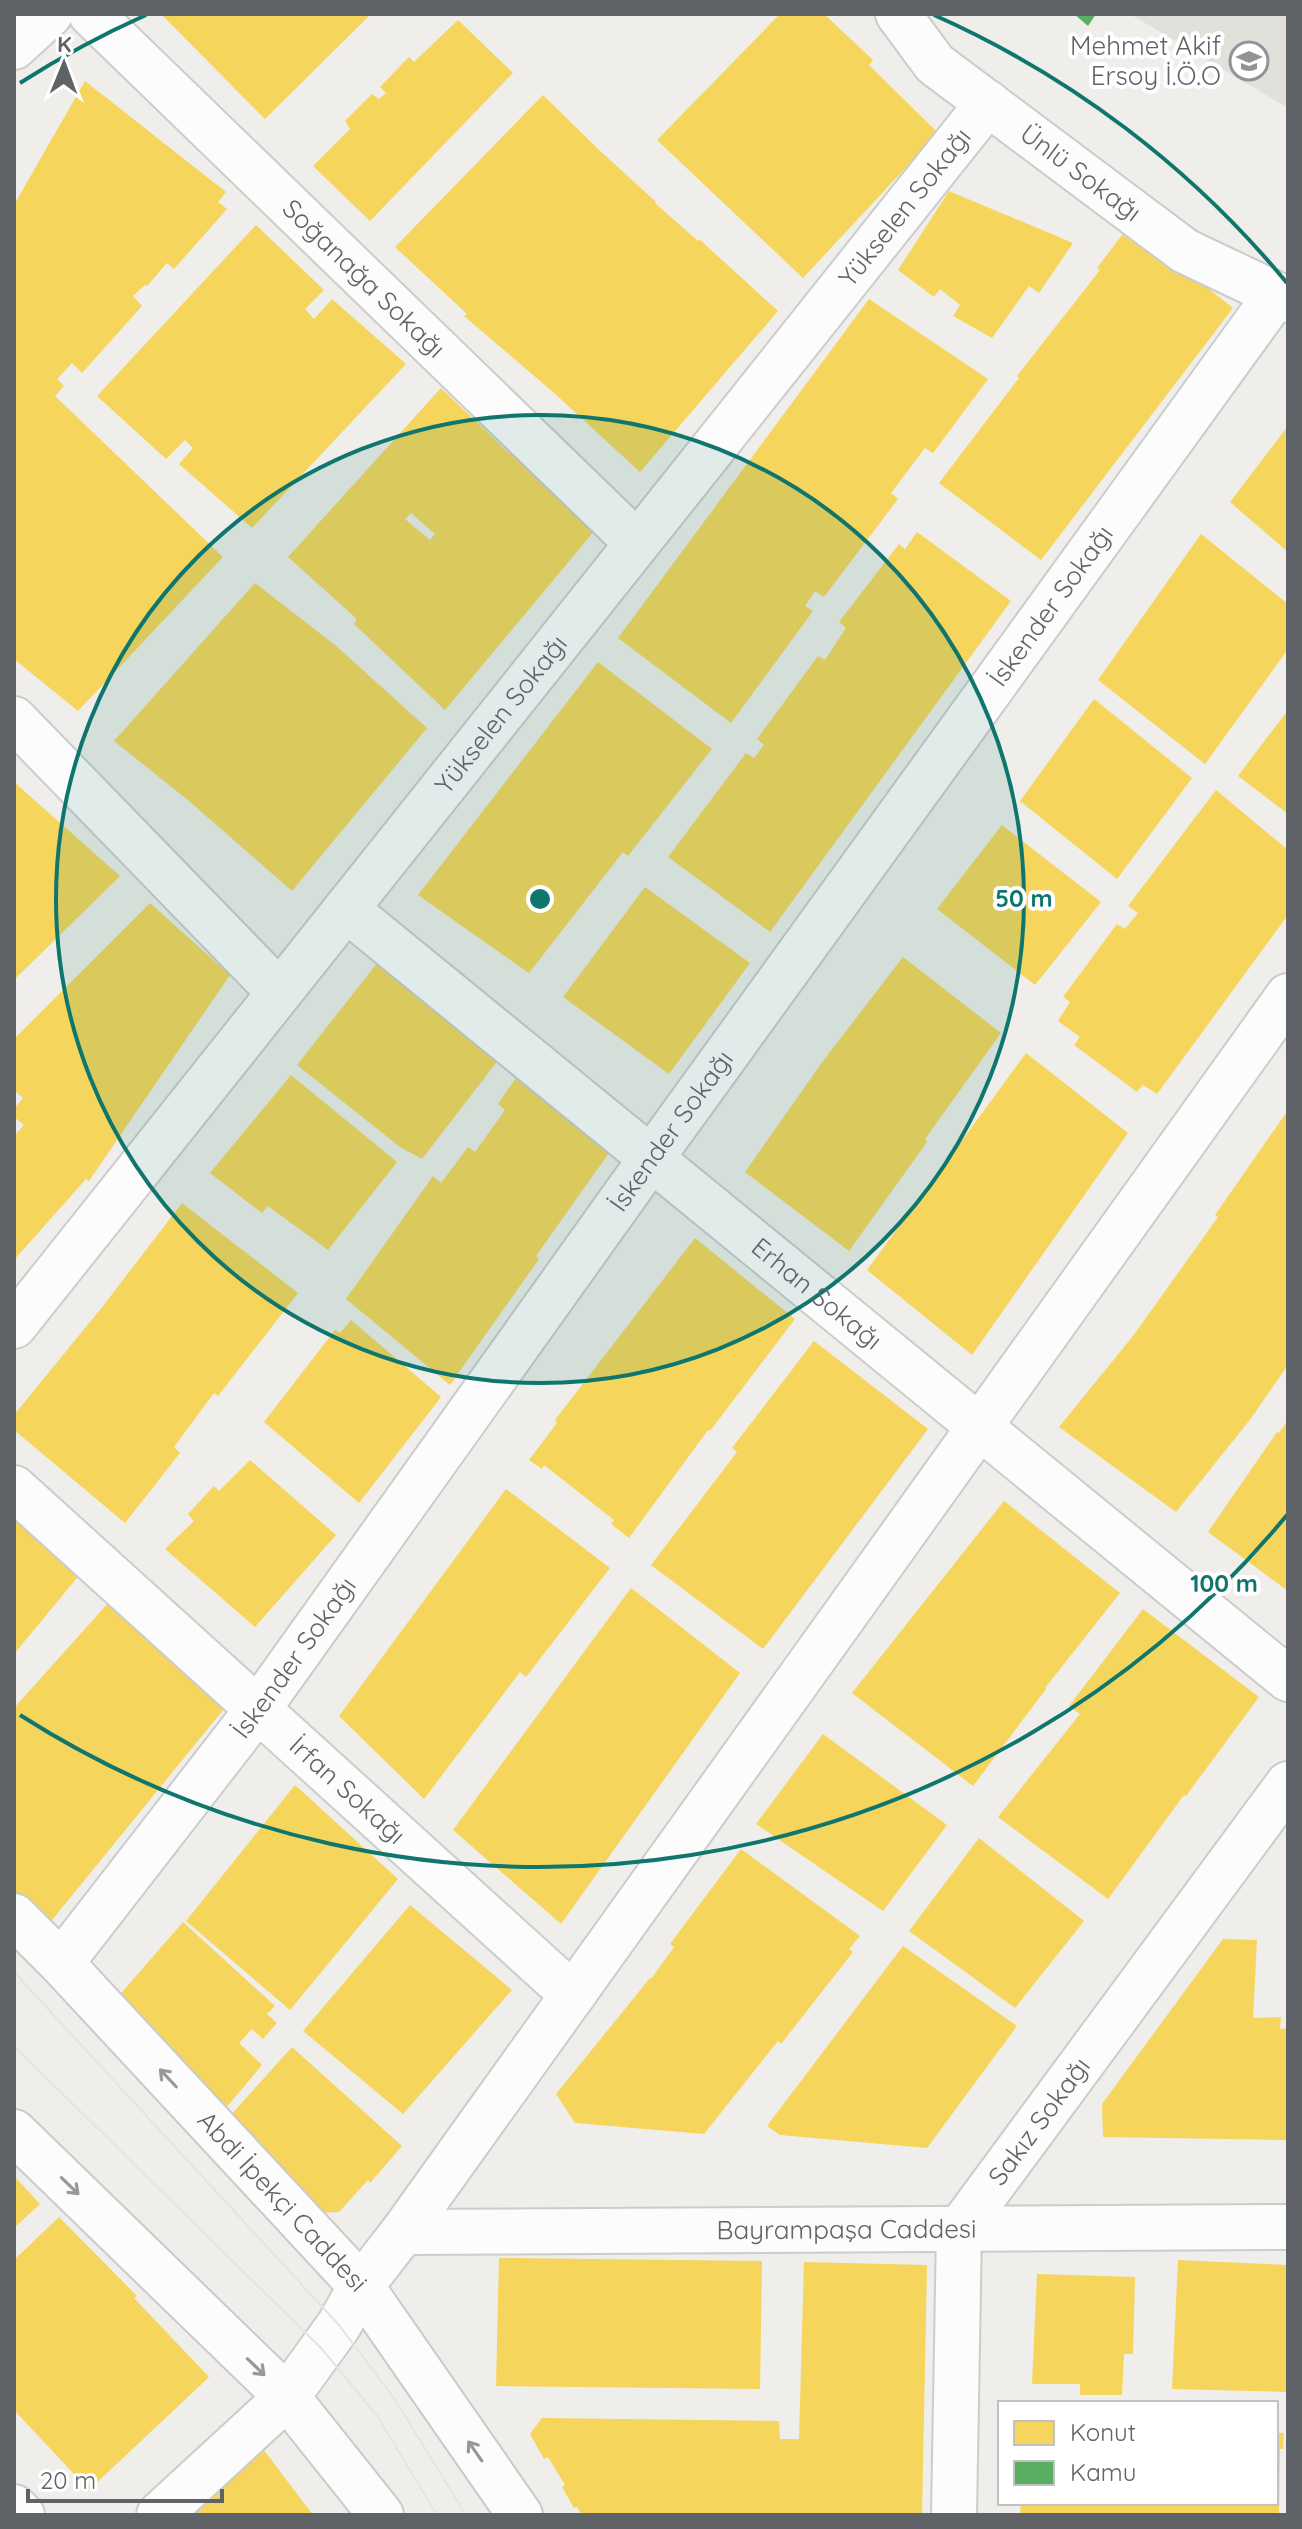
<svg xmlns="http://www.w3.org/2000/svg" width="1302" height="2529" viewBox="0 0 1302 2529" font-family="Quicksand,sans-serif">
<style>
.education{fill:#e2e0da}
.homes{fill:#f6d55c;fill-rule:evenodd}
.public{fill:#5aae61}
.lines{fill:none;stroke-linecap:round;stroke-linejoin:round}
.minor-casing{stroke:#cbcccc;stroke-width:48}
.tertiary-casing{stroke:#cbcccc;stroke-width:48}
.secondary-casing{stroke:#cacacb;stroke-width:48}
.minor{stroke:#fdfcfc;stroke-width:44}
.tertiary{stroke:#fdfcfc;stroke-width:44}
.secondary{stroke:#fdfcfc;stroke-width:44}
.tram{stroke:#e4e4e4;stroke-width:2}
.oneway{stroke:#96999c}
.ring{fill:none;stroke:#0f766e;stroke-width:4}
.labels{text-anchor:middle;stroke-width:8;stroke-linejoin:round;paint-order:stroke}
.poi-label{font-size:26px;fill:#5f6368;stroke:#fff;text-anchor:end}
.street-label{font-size:26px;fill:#5f6368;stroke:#fff}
.centre{fill:#0f766e;stroke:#fff;stroke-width:4}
.ring-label{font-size:24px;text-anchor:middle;font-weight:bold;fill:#0f766e;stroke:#fff;stroke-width:8;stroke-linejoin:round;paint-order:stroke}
</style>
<rect width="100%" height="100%" fill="#efeeea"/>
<polygon class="education" points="1130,14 1288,14 1288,108"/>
<g class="homes">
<polygon points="161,14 371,14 265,119"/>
<polygon points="780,14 824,14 873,60 869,65 938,133 803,278 657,140"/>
<polygon points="458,20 513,73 370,221 313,166 350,129 345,121 372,94 379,99 386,93 380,87 409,57 414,62"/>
<polygon points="85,81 226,192 218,202 227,209 174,269 167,263 147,286 145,285 133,296 142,306 82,373 72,363 57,379 64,386 55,396 223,557 78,711 14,659 14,205"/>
<polygon points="543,95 597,148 656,202 655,203 698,241 699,239 778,311 640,472 553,392 464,316 467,314 395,247"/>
<polygon points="949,191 1073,243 1039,293 1029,286 992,338 953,316 960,305 940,289 934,297 898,270"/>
<polygon points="256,225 324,290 305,309 314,319 332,299 406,364 252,528 179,464 193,448 185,440 166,459 97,396"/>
<polygon points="1129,226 1233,308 1041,560 939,483 1019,378 1017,376 1100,270 1097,268"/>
<polygon points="869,299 988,379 933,453 925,448 891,493 898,499 824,597 815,591 805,606 813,611 731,723 618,638"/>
<path d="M441,388L508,452L596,529L445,710L354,624L357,619L288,557ZM411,513L435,534L430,540L405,519Z"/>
<polygon points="1288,426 1288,552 1230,502"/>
<polygon points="917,532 1011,601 770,932 668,857 746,753 754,758 764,745 757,739 818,656 825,660 846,628 839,622 899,544 905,549"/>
<polygon points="1201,534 1288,604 1288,649 1205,764 1098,680"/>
<polygon points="255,583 335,645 427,728 292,891 189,801 114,741"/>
<polygon points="598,662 712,749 628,856 623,852 529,973 418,895"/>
<polygon points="1094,699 1192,778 1117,879 1020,801"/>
<polygon points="1288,710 1288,814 1238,776"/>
<polygon points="14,782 120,876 14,980"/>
<polygon points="1216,790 1288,850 1288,915 1157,1094 1143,1085 1137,1092 1074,1045 1080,1037 1058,1021 1070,1002 1063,997 1117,924 1125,929 1138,913 1128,906"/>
<polygon points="1002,825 1101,902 1035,985 937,909"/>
<polygon points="645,887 750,963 669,1074 563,997"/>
<polygon points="150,903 230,975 89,1181 86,1179 14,1260 14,1136 24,1125 14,1117 14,1109 23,1098 14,1090 14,1039"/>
<polygon points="903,957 1001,1033 925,1139 927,1142 849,1251 745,1172 823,1061"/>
<polygon points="378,962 499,1059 422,1159 400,1147 297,1065"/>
<polygon points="1026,1053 1128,1133 972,1355 867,1270"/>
<polygon points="522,1069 616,1143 536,1256 539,1259 450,1385 346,1299 433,1176 441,1183 468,1147 475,1152 505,1110 498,1104"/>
<polygon points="291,1075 397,1162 328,1250 268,1206 262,1213 210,1173"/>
<polygon points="1288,1110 1288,1365 1249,1421 1176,1512 1059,1427 1133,1336 1218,1217 1215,1215"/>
<polygon points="182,1203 298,1293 218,1396 214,1393 174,1447 180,1453 125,1523 14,1430 14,1415 103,1306"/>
<polygon points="695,1238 795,1319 710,1431 708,1430 629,1538 611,1524 614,1520 544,1465 542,1469 529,1460 557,1423 555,1420"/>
<polygon points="351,1320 441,1397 359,1503 264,1422 335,1330 340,1333"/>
<polygon points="814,1341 928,1429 763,1649 651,1565 737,1452 732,1448"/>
<polygon points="1288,1420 1288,1591 1208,1532 1277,1432 1279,1433"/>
<polygon points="250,1460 336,1535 255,1627 165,1549 194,1521 188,1514 214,1486 219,1491"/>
<polygon points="506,1489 610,1568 526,1677 520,1672 424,1799 339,1716"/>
<polygon points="1004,1501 1120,1593 1045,1688 1046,1689 973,1786 852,1693"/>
<polygon points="14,1515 81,1573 14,1654"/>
<polygon points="631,1588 740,1673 561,1924 453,1830"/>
<polygon points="111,1600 232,1699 48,1925 14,1891 14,1708"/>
<polygon points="1143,1609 1259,1697 1186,1796 1184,1795 1108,1899 998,1817 1080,1714 1069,1706"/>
<polygon points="823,1734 947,1825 883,1911 756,1824"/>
<polygon points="295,1785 398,1879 290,2010 186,1921"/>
<polygon points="979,1838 1084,1921 1015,2008 909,1931"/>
<polygon points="741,1849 860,1936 849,1949 853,1952 781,2044 778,2041 704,2134 575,2123 556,2094 650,1978 651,1979 674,1947 670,1944"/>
<polygon points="410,1905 512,1990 403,2114 303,2031"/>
<polygon points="183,1922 275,2006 267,2014 277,2023 263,2039 252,2029 239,2043 262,2065 220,2115 117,1998"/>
<polygon points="1223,1939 1257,1940 1253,2018 1281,2017 1280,2029 1288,2028 1288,2140 1103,2137 1102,2104"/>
<polygon points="903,1946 1017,2026 927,2148 780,2135 767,2126"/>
<polygon points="292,2047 402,2146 370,2183 368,2180 339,2212 318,2213 221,2126"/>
<polygon points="14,2176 40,2204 14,2228"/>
<polygon points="59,2217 137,2296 134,2298 209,2377 89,2490 14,2410 14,2260"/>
<polygon points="499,2258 762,2261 760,2389 496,2386"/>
<polygon points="1178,2260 1288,2265 1288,2392 1172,2389"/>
<polygon points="804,2262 927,2265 922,2515 582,2515 577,2507 574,2508 562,2487 565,2485 548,2457 544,2459 530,2434 542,2418 779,2421 780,2439 799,2439"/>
<polygon points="1037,2274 1135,2277 1133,2354 1124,2354 1122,2395 1080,2395 1080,2384 1032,2384"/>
<polygon points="1276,2433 1284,2433 1283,2449 1280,2449 1279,2515 1020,2515 1021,2503 1276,2503"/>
<polygon points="260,2445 313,2515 185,2515"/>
</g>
<polygon class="public" points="1074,14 1096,14 1088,26"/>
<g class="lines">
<defs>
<g id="minor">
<path id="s1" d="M91,14L637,543"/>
<polyline points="14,719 279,992"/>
<path id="s2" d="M346,909L1288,1679"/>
<path id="s3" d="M14,1326L988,103"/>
<path id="s4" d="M14,1488L573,1995"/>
<path id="s5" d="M61,1963L258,1709L650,1160L1276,295"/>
<polyline points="403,2232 1288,996"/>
<polyline points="14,2507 22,2515"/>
<polyline points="159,2515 287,2397 339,2325 361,2286"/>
<path id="s6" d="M954,2515L959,2230L1288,1784"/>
</g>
<g id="tertiary">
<path id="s7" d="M898,14L935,64L1185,251L1288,300"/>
<polyline points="14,47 50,14"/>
<path id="s8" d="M361,2286L403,2232L1288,2227"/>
</g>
<g id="secondary">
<path id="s9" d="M14,1916L61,1963L361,2286L520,2515"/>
<polyline points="14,2132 287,2397 381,2515"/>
</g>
</defs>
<use href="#minor" class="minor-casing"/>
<use href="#tertiary" class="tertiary-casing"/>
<use href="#secondary" class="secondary-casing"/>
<use href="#minor" class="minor"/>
<use href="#tertiary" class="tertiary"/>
<use href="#secondary" class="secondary"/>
<g class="tram">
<polyline points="14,1972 339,2325 394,2398 466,2515"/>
<polyline points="14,2046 321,2348 378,2417 437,2515"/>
</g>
</g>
<defs><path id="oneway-shaft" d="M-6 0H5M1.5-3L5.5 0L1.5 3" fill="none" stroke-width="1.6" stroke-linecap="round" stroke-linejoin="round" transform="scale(2)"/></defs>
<g class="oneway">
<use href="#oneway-shaft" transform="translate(168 2078) rotate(-133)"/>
<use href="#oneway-shaft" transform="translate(70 2186) rotate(44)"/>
<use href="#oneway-shaft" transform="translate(256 2367) rotate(44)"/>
<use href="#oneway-shaft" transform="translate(475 2451) rotate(-125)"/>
</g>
<circle cx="540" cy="899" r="484" fill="#0f766e" fill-opacity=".12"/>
<g class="ring">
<circle cx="540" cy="899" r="484"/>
<path d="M1287 1515A968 968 0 0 1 20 1715M20 83A968 968 0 0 1 146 15M934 15A968 968 0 0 1 1287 283"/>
</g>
<defs>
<symbol id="school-ring" viewBox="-11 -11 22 22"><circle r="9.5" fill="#fff" stroke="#919496" stroke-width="1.5"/><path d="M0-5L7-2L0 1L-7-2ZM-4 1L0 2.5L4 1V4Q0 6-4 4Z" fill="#919496"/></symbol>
</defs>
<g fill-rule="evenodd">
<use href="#school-ring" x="1227" y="39" width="44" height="44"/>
</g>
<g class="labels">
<g class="poi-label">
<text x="1221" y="55">Mehmet Akif<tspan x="1221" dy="30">Ersoy İ.Ö.O</tspan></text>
</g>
<g class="street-label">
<text dy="9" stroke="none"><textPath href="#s7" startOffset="244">Ünlü Sokağı</textPath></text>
<text dy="9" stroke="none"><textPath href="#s3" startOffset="1430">Yükselen Sokağı</textPath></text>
<text dy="9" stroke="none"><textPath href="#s1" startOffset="380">Soğanağa Sokağı</textPath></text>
<text dy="9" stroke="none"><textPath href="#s5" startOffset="1680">İskender Sokağı</textPath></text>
<text dy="9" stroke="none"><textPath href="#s3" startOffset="782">Yükselen Sokağı</textPath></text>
<text dy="9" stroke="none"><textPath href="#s5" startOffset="1032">İskender Sokağı</textPath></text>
<text dy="9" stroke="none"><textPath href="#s2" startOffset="608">Erhan Sokağı</textPath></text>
<text dy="9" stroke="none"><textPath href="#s5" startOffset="384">İskender Sokağı</textPath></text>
<text dy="9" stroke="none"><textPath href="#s4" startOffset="450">İrfan Sokağı</textPath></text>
<text dy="9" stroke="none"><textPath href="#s6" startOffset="420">Sakız Sokağı</textPath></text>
<text dy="9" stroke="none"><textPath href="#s9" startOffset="392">Abdi İpekçi Caddesi</textPath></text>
<text dy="9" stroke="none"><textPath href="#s8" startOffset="512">Bayrampaşa Caddesi</textPath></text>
</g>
</g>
<circle cx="540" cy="899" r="12" class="centre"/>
<g class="ring-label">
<text x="1024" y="907">50 m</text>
<text x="1224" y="1592">100 m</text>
</g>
<rect width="1302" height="2529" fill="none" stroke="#5f6368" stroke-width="32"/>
<rect x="998" y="2401" width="280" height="104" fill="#ffffff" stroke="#bfc1c3" stroke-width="2"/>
<rect x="1014" y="2421" width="40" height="24" fill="#f6d55c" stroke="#bfc1c3" stroke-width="2"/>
<text x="1070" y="2441" font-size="24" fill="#5f6368">Konut</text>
<rect x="1014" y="2461" width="40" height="24" fill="#5aae61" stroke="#bfc1c3" stroke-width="2"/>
<text x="1070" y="2481" font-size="24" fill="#5f6368">Kamu</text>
<g transform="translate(64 64) rotate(1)" stroke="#ffffff" stroke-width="6" paint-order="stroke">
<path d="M0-6L14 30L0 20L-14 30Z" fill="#5f6368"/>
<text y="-12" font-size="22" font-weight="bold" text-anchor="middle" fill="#5f6368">K</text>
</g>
<path d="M28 2489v12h194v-12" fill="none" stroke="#5f6368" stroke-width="4"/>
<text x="40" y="2489" font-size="24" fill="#5f6368" stroke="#ffffff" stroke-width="6" paint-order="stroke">20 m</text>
</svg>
